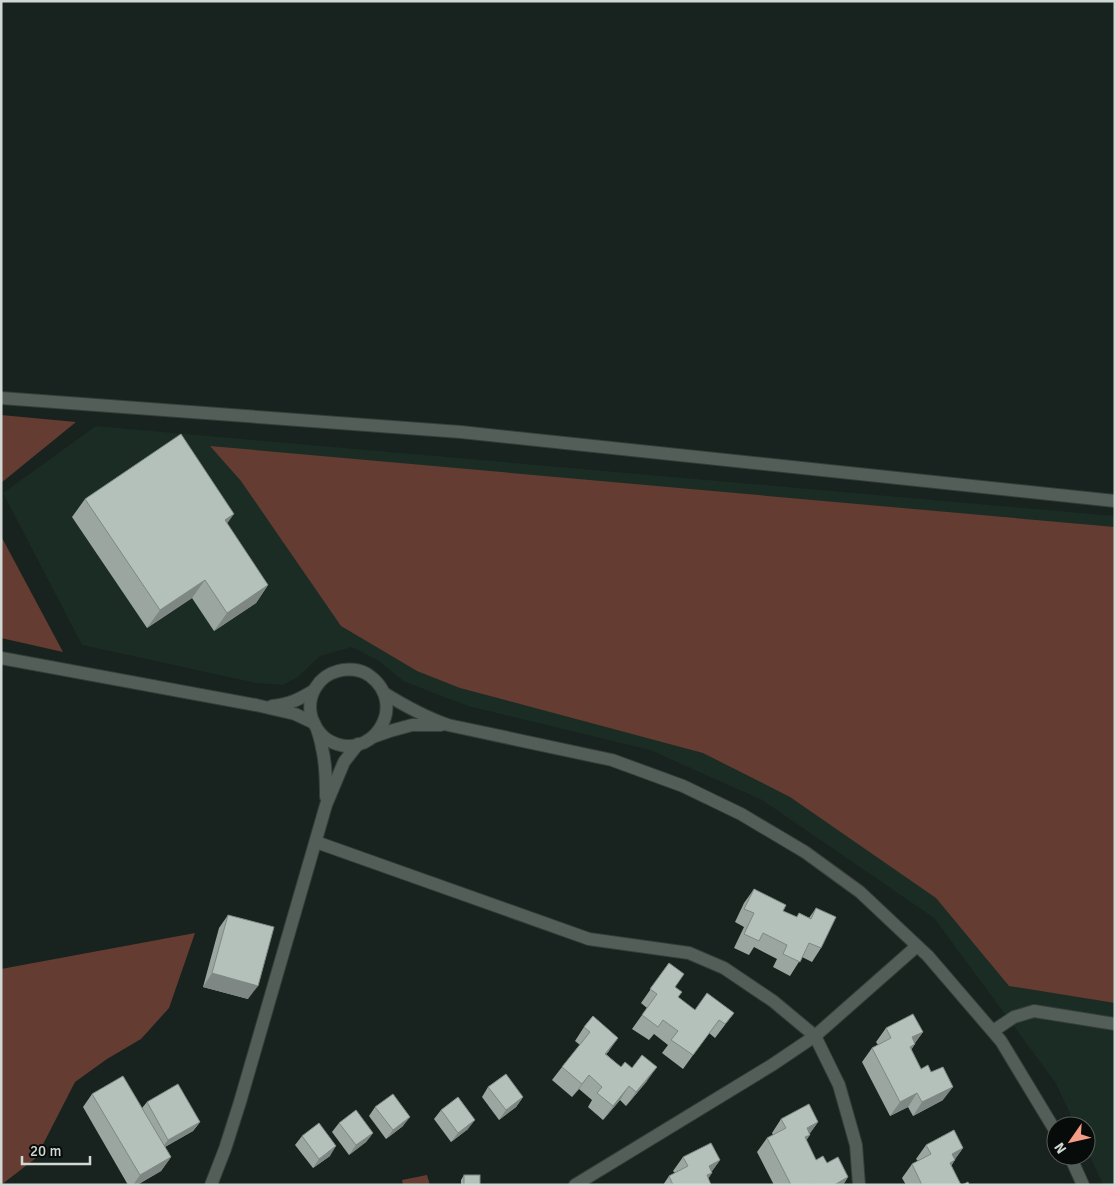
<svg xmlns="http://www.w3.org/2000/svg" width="1116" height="1186" viewBox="0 0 1116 1186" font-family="Signika,sans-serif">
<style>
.built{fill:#1a2c24}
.green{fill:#643c31}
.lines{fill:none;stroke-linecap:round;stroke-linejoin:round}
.minor-casing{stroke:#353d39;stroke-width:14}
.minor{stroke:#535e59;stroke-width:12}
.wall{fill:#9ba6a1}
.shaded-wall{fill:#7e8783}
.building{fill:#b4c1bb;stroke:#7e8783}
</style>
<rect width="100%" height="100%" fill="#18221e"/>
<polygon class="built" points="96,426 1115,516 1115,1185 1103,1185 1086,1148 1086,1126 1076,1126 1055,1082 934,918 762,800 650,750 468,706 431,692 403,681 379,661 352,647 320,656 298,677 283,685 256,683 82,645 3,493"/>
<g class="green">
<polygon points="1,415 76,422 1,483"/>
<polygon points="210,446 1115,527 1115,1003 1009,986 936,898 790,797 703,753 460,688 417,671 341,626 241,481"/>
<polygon points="1,536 63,652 1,638"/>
<polygon points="195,933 169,1008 141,1039 107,1059 75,1082 36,1158 1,1185 1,969"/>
<polygon points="427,1175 430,1185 403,1185 402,1180"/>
</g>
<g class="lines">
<defs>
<g id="minor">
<polyline points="1,398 461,432 1115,501"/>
<polyline points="1,658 256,705 295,714 314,723"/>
<path d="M384,693C405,706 425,717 448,725L612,760L683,786L741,814L805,852L860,892L928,956L1001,1041L1056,1132"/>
<path d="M272,706C290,704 298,700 313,691"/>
<path d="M317,729C320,733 323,737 328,740C370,765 410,706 370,676C361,669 348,668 338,671C318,676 307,696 311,715C312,720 315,725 317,729C319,735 321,742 322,748C326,764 326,780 326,797"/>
<polyline points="373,737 390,731 412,725 441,725"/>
<polyline points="316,842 589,939 689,953 724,968 773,1001 815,1036 839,1085 856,1145 859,1185"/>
<polyline points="993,1031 1014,1017 1034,1011 1115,1024"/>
<polyline points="1070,1156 1083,1185"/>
<polyline points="211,1185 225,1149 240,1102 326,805 344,762 358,744"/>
<polyline points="575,1185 772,1065 815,1036 917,946"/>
</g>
</defs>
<use href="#minor" class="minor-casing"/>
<use href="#minor" class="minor"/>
</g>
<g class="wall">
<polygon points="85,499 227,524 268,585 256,603 214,631 192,598 147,628 72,517"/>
<polygon points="754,889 783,911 797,917 799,913 809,918 816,908 821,948 812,962 802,957 790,976 773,967 777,959 754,947 749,955 734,948 744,927 735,922 744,903"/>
<polygon points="228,915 248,999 203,987 219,928"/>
<polygon points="669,963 678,997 695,1010 734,1013 715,1038 709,1033 683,1069 662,1053 668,1045 654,1034 649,1040 632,1029 647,1008 641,1003"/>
<polygon points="593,1016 609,1051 606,1054 621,1067 647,1081 626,1106 620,1100 603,1120 588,1107 592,1100 579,1089 572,1097 552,1080 562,1067 580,1045 575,1041 584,1027"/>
<polygon points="886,1028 923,1032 915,1043 911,1050 921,1069 943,1100 913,1116 908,1107 890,1116 862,1062 872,1048 878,1045 876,1042"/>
<polygon points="488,1087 523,1097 516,1107 499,1120 482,1097"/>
<polygon points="92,1094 142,1108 147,1102 200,1122 193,1131 165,1147 171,1157 161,1171 137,1185 128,1185 83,1107"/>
<polygon points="375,1107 403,1126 386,1139 369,1116"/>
<polygon points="441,1110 468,1129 451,1142 434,1119"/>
<polygon points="781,1119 818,1122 810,1133 806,1141 816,1160 827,1163 848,1177 843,1185 774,1185 757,1152 767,1138 773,1135 772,1133"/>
<polygon points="339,1123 373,1133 366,1142 349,1155 332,1132"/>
<polygon points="302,1136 330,1156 313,1168 295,1145"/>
<polygon points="926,1145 963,1148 955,1159 951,1166 961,1185 906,1185 902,1178 912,1164 918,1161 916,1159"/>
<polygon points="683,1157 720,1160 712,1171 708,1179 711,1185 663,1185 669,1176 675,1173 673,1171"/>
<polygon points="464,1175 480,1185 461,1185 461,1180"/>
</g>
<g class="shaded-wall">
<polygon points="234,514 221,532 225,520"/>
<polygon points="205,580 192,598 147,628 160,610"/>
<polygon points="268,585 256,603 214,631 227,613"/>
<polygon points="212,973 258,986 248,999 203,987"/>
<polygon points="923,1032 913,1045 915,1044 906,1058 912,1037"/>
<polygon points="618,1038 609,1051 595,1067 605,1054"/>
<polygon points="657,1067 647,1081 626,1106 636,1092"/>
<polygon points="589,1075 579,1089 572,1097 582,1084"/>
<polygon points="629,1086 620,1100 603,1120 613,1106"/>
<polygon points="953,1087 943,1100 913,1116 922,1102"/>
<polygon points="917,1093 908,1107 890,1116 900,1102"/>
<polygon points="523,1097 516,1107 499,1120 506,1110"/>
<polygon points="410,1117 403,1126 386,1139 393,1130"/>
<polygon points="475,1120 468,1129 451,1142 458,1133"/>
<polygon points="200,1122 193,1131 161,1149 168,1140"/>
<polygon points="818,1122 808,1136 810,1135 801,1148 807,1128"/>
<polygon points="373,1133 366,1142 349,1155 356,1145"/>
<polygon points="336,1146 330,1156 313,1168 319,1159"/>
<polygon points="963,1148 953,1162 955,1160 946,1174 952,1154"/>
<polygon points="171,1157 161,1171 137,1185 133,1185 140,1175"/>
<polygon points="720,1160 710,1174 712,1173 704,1185 709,1166"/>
<polygon points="848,1177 843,1185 834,1185"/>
</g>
<g class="building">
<polygon points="181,434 234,514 225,520 268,585 227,613 205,580 160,610 85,499"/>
<polygon points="754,889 786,905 783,911 797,917 799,913 811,919 816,908 836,917 821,948 809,943 800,962 783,954 787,945 763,933 759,941 744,934 754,913 744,909"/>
<polygon points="228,915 274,927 258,986 212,973"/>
<polygon points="669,963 684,974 675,987 682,992 678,997 695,1010 707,993 734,1013 725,1024 719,1020 693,1055 671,1040 678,1031 663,1020 658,1027 642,1015 657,994 650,989"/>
<polygon points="913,1014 923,1032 912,1037 915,1044 910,1047 921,1069 928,1065 931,1072 943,1067 953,1087 922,1102 917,1093 900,1102 872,1048 891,1038 886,1028"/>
<polygon points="593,1016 618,1038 605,1054 621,1067 625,1062 632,1068 642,1055 657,1067 636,1092 629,1086 613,1106 597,1093 602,1087 589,1075 582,1084 562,1067 590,1032 584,1027"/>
<polygon points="506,1074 523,1097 506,1110 488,1087"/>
<polygon points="123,1076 171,1157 140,1175 92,1094"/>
<polygon points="178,1084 200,1122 168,1140 147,1102"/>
<polygon points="393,1094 410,1117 393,1130 375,1107"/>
<polygon points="458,1097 475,1120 458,1133 441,1110"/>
<polygon points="809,1104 818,1122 807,1128 810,1135 805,1137 816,1160 823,1156 827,1163 838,1157 848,1177 834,1185 813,1185 812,1184 810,1185 791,1185 767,1138 786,1128 781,1119"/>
<polygon points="356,1110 373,1133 356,1145 339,1123"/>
<polygon points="319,1123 336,1146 319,1159 302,1136"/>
<polygon points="954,1130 963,1148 952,1154 955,1160 950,1163 961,1185 922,1185 912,1164 931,1154 926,1145"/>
<polygon points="711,1143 720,1160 709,1166 712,1173 707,1175 711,1185 673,1185 669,1176 688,1166 683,1157"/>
<rect x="464" y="1175" width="16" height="10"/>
<polygon points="968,1182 969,1185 962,1185"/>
</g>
<rect width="1116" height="1186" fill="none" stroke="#d2d9d5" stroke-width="5"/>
<g transform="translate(1071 1141) rotate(236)"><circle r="24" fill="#070b09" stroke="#585d5b"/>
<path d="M0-4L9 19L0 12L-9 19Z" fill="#f49e87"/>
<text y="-8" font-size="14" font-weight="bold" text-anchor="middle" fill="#d2d9d5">N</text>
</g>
<path d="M22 1156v8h68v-8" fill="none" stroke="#d2d9d5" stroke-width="2.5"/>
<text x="30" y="1156" font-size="15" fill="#d2d9d5" stroke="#070b09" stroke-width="4" paint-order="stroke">20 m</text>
</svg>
